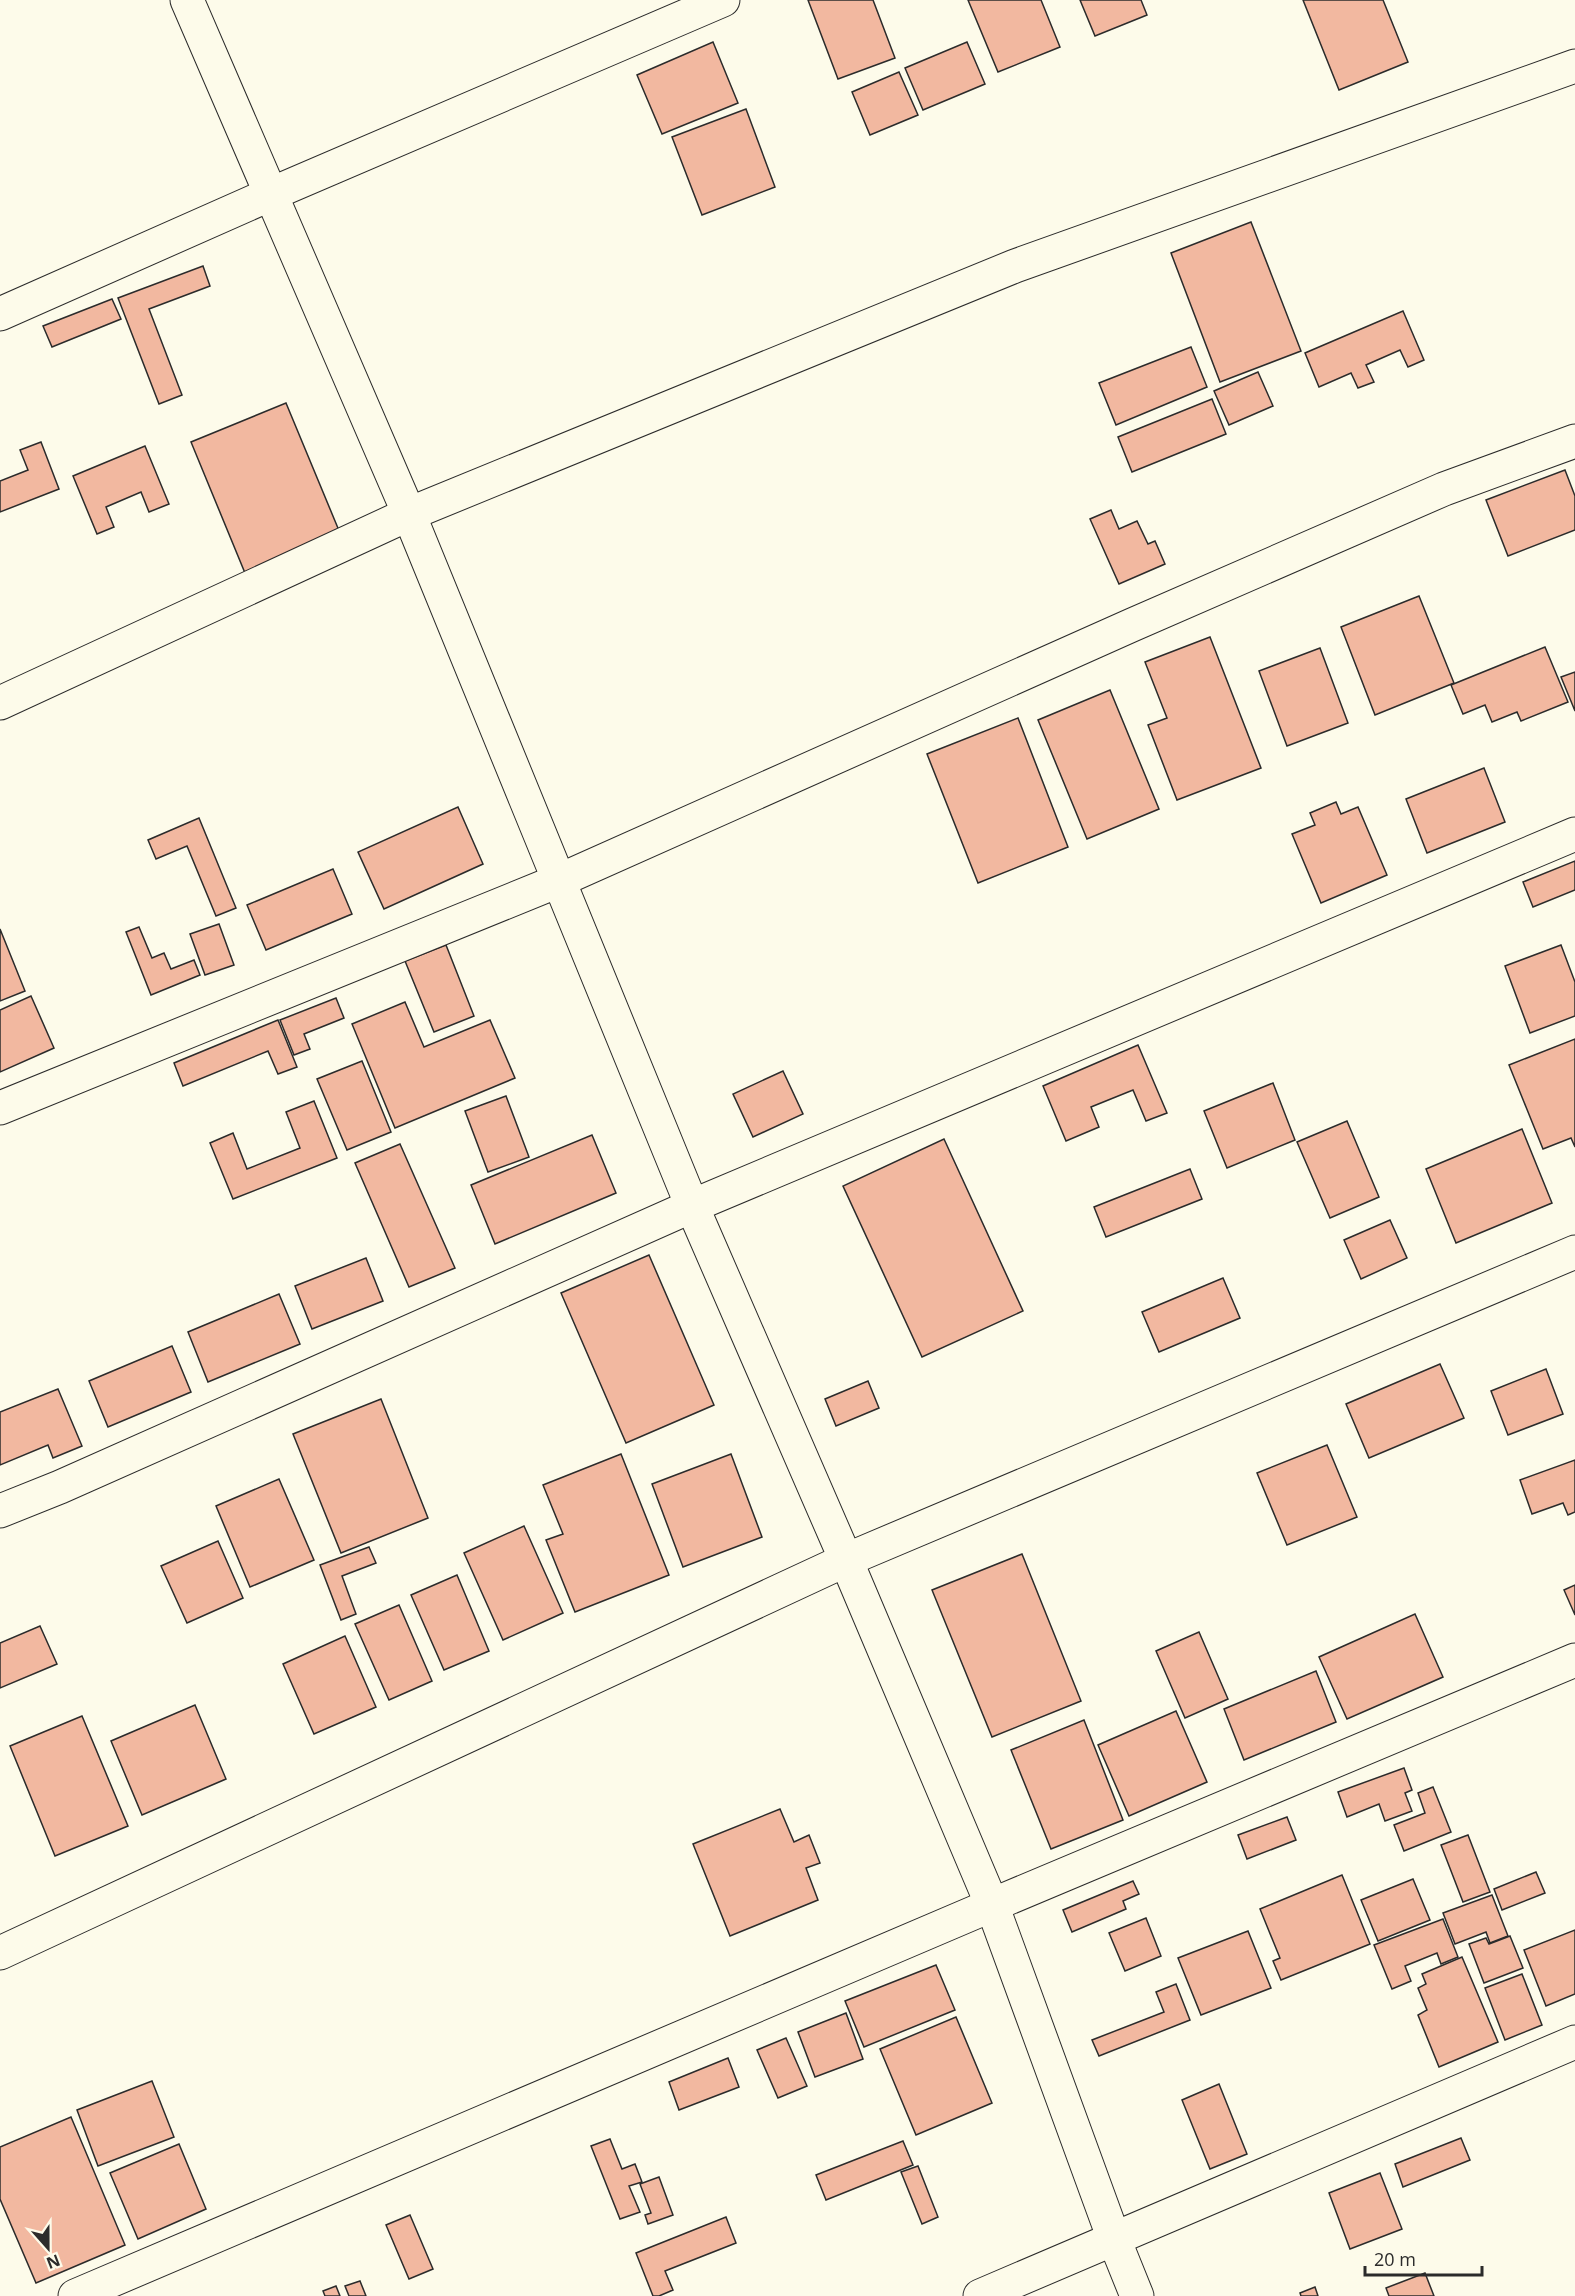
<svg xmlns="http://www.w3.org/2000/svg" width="1575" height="2296" viewBox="0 0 1575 2296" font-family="'Open Sans',sans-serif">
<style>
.building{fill:#f2b8a0;stroke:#2b2b2b;stroke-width:1.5}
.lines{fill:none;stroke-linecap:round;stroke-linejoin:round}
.street-casing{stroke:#2b2b2b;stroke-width:35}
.street{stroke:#fdfbea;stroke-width:33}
</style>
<rect width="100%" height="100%" fill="#fdfbea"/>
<g class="building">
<polygon points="808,0 873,0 895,58 838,79"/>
<polygon points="968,0 1041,0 1060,47 998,72"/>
<polygon points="1080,0 1141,0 1147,15 1095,36"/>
<polygon points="1303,0 1383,0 1408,62 1339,90"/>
<polygon points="713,42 738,103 662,134 637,75"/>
<polygon points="967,42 985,84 923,110 905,68"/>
<polygon points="899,72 918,115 870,135 852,92"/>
<polygon points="746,109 775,187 702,215 672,137"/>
<polygon points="1251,222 1301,351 1220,382 1171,253"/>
<polygon points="203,266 210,286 149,309 182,395 159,404 118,298"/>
<polygon points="112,299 121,319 52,347 43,326"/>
<polygon points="1403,311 1424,360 1408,367 1400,350 1366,365 1374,382 1358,388 1351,373 1319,387 1305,353"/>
<polygon points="1191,347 1207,387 1116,425 1099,383"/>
<polygon points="1258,372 1273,406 1229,425 1214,391"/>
<polygon points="1212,399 1226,434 1132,472 1118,437"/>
<polygon points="286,403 340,533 245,573 191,442"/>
<polygon points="41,442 59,489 0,512 0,481 28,470 20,450"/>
<polygon points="145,446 169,504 149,512 141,492 106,507 114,527 97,534 73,476"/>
<polygon points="1565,470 1575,496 1575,530 1508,556 1486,500"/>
<polygon points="1111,510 1119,529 1137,521 1148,544 1155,541 1165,564 1119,584 1090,519"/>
<polygon points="1419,596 1454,683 1375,715 1341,627"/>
<polygon points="1210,637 1261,768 1177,800 1148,725 1167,718 1145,662"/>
<polygon points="1545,647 1568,702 1521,721 1517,712 1492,722 1485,705 1463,714 1451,685"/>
<polygon points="1320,648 1348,723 1287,746 1259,671"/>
<polygon points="1575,672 1575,711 1561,677"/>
<polygon points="1110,690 1159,809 1087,839 1038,720"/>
<polygon points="1018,718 1068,847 978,883 927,754"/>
<polygon points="1484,768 1505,822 1427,853 1406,799"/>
<polygon points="1336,802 1341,814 1358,807 1387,875 1321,903 1292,834 1315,825 1310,813"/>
<polygon points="458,807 483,864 384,909 358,852"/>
<polygon points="199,818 236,908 216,916 187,846 156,859 148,840"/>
<polygon points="1575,861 1575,890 1533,907 1523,882"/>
<polygon points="333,869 352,914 266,950 247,905"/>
<polygon points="219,924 234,965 205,975 190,934"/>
<polygon points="139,927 152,958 164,953 171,969 194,960 200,975 151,995 126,932"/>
<polygon points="0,929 25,991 0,1001"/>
<polygon points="446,945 474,1016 434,1032 405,961"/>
<polygon points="1561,945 1575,982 1575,1016 1530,1033 1505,966"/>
<polygon points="31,996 54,1048 0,1072 0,1010"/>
<polygon points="336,998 344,1018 304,1034 310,1049 294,1055 280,1020"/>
<polygon points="405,1002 424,1047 490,1020 515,1078 395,1128 352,1024"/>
<polygon points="278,1020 297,1067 278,1074 268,1051 183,1086 174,1063"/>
<polygon points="1575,1039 1575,1147 1571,1138 1543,1149 1509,1065"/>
<polygon points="1138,1045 1167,1113 1146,1121 1133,1090 1091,1107 1099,1127 1066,1141 1043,1086"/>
<polygon points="362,1061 391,1132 347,1150 317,1079"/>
<polygon points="783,1071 803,1114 753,1137 733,1094"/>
<polygon points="1273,1083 1295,1140 1227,1168 1204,1111"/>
<polygon points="506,1096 529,1157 488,1172 465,1111"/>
<polygon points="314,1101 337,1158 233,1199 210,1143 233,1133 247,1169 300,1148 286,1112"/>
<polygon points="1347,1121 1379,1197 1330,1218 1297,1142"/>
<polygon points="1522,1129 1552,1203 1456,1243 1426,1169"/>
<polygon points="592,1135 616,1193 495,1244 471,1185"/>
<polygon points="944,1139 1023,1311 922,1357 843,1186"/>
<polygon points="400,1144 455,1268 409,1287 355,1163"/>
<polygon points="1190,1169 1202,1199 1106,1237 1094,1207"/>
<polygon points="1390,1220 1407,1258 1361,1279 1344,1240"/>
<polygon points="649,1255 714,1405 626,1443 561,1293"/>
<polygon points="366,1258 383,1301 312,1329 295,1286"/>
<polygon points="1223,1278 1240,1318 1159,1352 1142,1312"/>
<polygon points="279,1294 300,1344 208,1382 188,1332"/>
<polygon points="172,1346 191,1392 108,1427 89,1381"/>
<polygon points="1440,1364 1464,1418 1369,1458 1346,1404"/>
<polygon points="1546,1369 1563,1414 1508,1435 1491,1391"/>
<polygon points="868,1381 879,1408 836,1426 825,1399"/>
<polygon points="58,1389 82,1446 53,1458 48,1445 0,1465 0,1412"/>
<polygon points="381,1399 428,1518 341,1553 293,1434"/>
<polygon points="1327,1445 1357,1517 1287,1545 1257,1473"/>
<polygon points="621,1454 669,1575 575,1612 546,1540 563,1534 543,1485"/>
<polygon points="731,1454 762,1537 683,1567 652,1484"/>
<polygon points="1575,1460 1575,1512 1568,1515 1563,1503 1532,1514 1520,1480"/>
<polygon points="279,1479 314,1560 250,1587 216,1506"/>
<polygon points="524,1526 563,1613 503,1640 464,1553"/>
<polygon points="218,1541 243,1598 187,1623 161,1566"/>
<polygon points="369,1547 376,1563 342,1576 356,1614 341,1620 320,1565"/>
<polygon points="1022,1554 1081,1701 992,1737 932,1590"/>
<polygon points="457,1575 489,1651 444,1670 411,1595"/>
<polygon points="1575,1585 1575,1615 1564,1590"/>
<polygon points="399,1605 432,1681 389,1700 355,1624"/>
<polygon points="1415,1614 1443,1677 1347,1719 1319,1657"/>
<polygon points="40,1626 57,1664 0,1688 0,1643"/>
<polygon points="1199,1632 1228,1699 1185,1718 1156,1651"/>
<polygon points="345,1636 376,1707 314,1734 283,1664"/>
<polygon points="1316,1671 1336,1722 1244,1760 1224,1709"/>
<polygon points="195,1705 226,1779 142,1815 111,1741"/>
<polygon points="1176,1711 1207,1782 1129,1816 1098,1745"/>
<polygon points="82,1716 128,1826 55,1856 10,1746"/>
<polygon points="1084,1720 1123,1820 1051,1849 1011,1750"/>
<polygon points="1404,1768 1412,1790 1405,1793 1412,1811 1385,1821 1379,1804 1347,1817 1338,1792"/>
<polygon points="1433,1787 1451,1832 1404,1851 1394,1825 1425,1813 1418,1793"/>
<polygon points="780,1809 794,1842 809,1835 820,1863 806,1868 818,1900 730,1936 693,1844"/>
<polygon points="1287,1817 1296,1840 1247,1859 1238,1835"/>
<polygon points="1468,1835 1490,1892 1463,1902 1441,1845"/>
<polygon points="1536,1872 1545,1893 1502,1910 1494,1889"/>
<polygon points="1342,1875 1370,1944 1281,1980 1273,1961 1280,1958 1260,1909"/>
<polygon points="1413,1879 1430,1920 1378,1941 1361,1900"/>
<polygon points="1133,1881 1139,1894 1123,1901 1126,1909 1072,1932 1063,1910"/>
<polygon points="1492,1895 1508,1936 1490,1943 1486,1932 1455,1944 1443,1913"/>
<polygon points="1146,1918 1161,1956 1125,1971 1109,1933"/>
<polygon points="1443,1919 1458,1957 1441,1964 1437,1953 1405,1966 1411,1981 1392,1989 1374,1945"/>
<polygon points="1575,1930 1575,1994 1546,2006 1524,1950"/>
<polygon points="1248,1931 1271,1988 1201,2015 1178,1958"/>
<polygon points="1510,1936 1523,1968 1484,1983 1469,1944 1486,1938 1489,1944"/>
<polygon points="1462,1957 1498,2042 1439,2067 1418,2015 1427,2010 1418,1988 1426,1984 1422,1974"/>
<polygon points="936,1965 955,2010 864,2047 845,2001"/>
<polygon points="1522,1974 1542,2025 1505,2040 1485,1988"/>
<polygon points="1176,1984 1190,2020 1099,2056 1092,2040 1164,2012 1156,1992"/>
<polygon points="846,2013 863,2059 815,2077 798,2032"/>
<polygon points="956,2017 992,2103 916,2135 880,2049"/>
<polygon points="786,2038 807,2086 778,2098 757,2050"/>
<polygon points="728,2058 739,2087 679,2110 669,2082"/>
<polygon points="152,2081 174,2137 98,2166 77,2110"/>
<polygon points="1219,2084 1247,2154 1210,2169 1182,2100"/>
<polygon points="71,2117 125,2245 36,2283 0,2199 0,2147"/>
<polygon points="1461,2138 1470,2160 1403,2187 1395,2164"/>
<polygon points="610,2139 622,2169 635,2164 642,2182 629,2186 640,2212 620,2219 591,2146"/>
<polygon points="903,2141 913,2165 826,2200 816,2175"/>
<polygon points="179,2144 206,2209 138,2239 110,2173"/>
<polygon points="918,2166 938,2217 922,2224 901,2172"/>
<polygon points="1380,2173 1402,2229 1350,2249 1329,2193"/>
<polygon points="659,2177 673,2215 648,2224 645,2215 651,2213 640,2184"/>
<polygon points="410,2215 433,2269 409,2279 386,2225"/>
<polygon points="726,2217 736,2243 665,2271 673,2290 659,2296 653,2296 636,2253"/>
<polygon points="1425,2273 1434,2296 1389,2296 1386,2288"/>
<polygon points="360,2281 366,2296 349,2296 345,2286"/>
<polygon points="336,2286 340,2296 325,2296 323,2291"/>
<polygon points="1315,2287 1318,2296 1301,2296 1300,2293"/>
</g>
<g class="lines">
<defs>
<g id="street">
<polyline points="187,0 409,514 692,1206 846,1560 992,1905 1114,2239 1137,2296"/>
<polyline points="0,314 271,194 723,0"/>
<polyline points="0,703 409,514 1015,266 1575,66"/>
<polyline points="0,1108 558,881 1132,625 1444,489 1575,441"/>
<polyline points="0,1511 60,1487 692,1206 1575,834"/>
<polyline points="0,1953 846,1560 1575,1252"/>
<polyline points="75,2296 992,1905 1575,1660"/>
<polyline points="980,2296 1575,2042"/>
</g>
</defs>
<use href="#street" class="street-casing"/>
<use href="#street" class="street"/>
</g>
<g transform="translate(48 2248) rotate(159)" stroke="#fdfbea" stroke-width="4.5" paint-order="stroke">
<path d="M0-4.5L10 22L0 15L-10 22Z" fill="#2b2b2b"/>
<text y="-9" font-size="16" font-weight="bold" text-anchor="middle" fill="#2b2b2b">N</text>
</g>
<path d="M1365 2266v9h117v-9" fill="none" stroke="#2b2b2b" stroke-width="3"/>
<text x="1374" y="2266" font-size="18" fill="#2b2b2b" stroke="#fdfbea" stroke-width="4.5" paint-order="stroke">20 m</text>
</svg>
